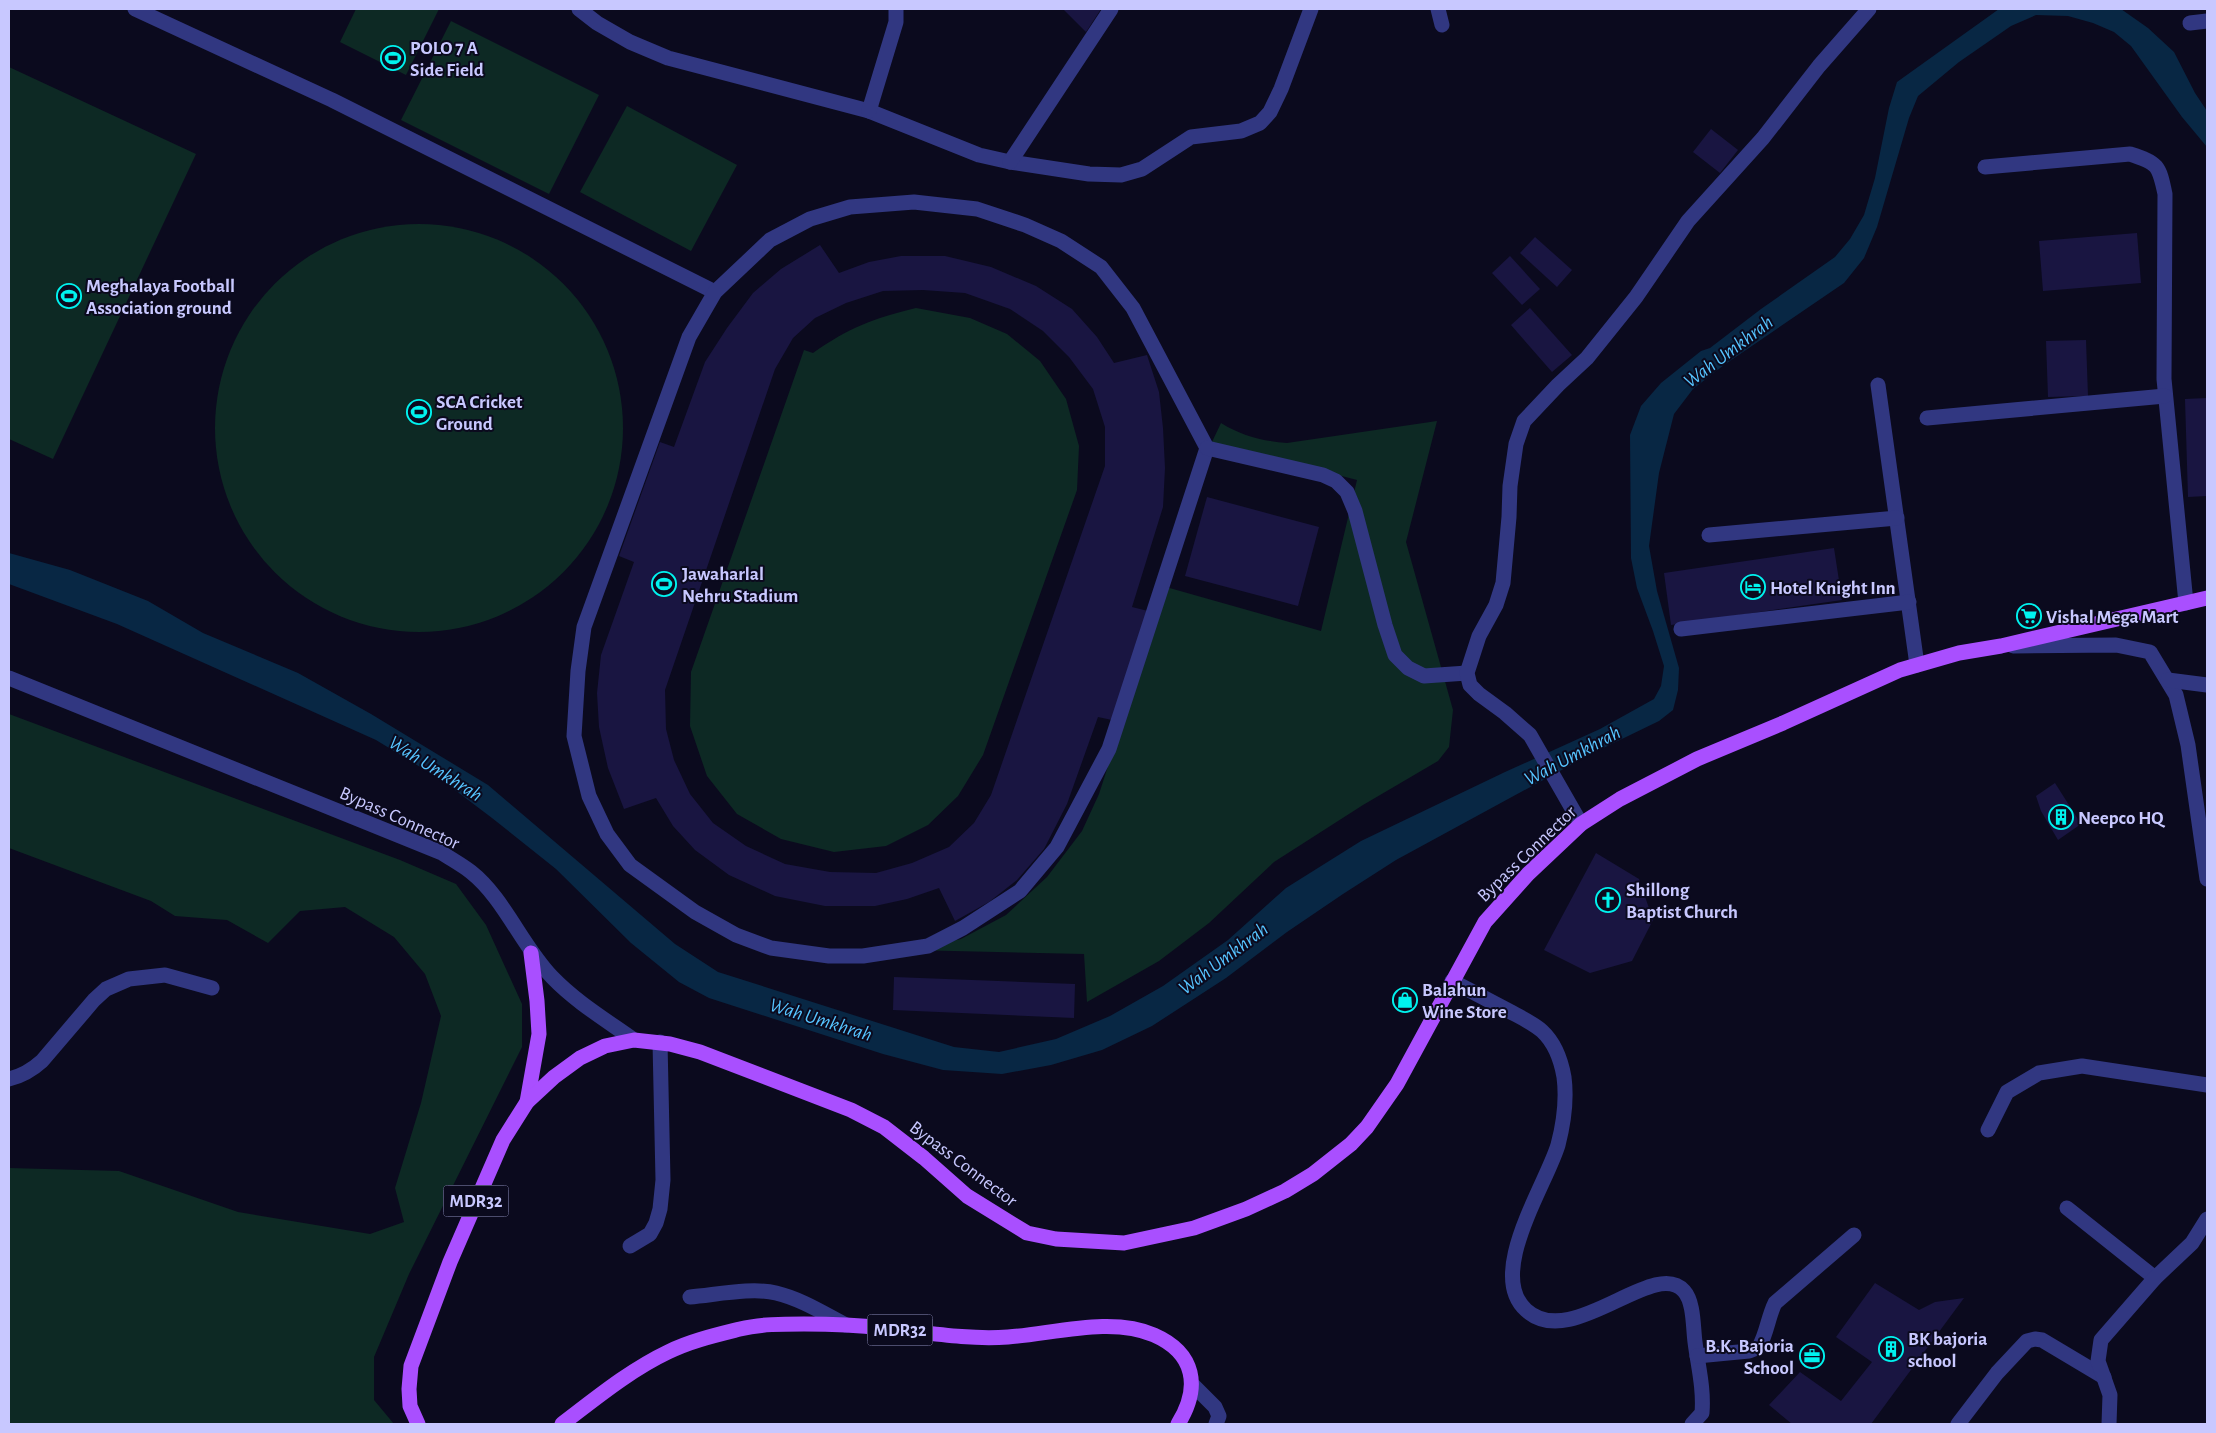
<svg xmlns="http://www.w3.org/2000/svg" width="2216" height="1433" viewBox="0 0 2216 1433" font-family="'Alegreya Sans',sans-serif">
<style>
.green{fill:#0d2924}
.water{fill:#082744}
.building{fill:#191541;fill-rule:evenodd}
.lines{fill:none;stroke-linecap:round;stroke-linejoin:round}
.minor{stroke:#313781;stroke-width:15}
.major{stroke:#a94fff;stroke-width:15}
.labels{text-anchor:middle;stroke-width:4;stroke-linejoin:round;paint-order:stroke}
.shield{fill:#0b0a1e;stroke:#8f8fbc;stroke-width:1}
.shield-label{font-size:18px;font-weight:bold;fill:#c8c8ff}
.poi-label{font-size:19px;font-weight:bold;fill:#c8c8ff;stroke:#0b0a1e;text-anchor:start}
.street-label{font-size:19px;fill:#c8c8ff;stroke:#0b0a1e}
.water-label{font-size:20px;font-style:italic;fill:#56c4ff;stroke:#0b0a1e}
</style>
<rect width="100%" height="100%" fill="#0b0a1e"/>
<g class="green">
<polygon points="356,9 439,9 406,75 340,42"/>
<polygon points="451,21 599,95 549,194 401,120"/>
<polygon points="9,67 196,154 53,459 9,439"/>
<polygon points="627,106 737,165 691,251 580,192"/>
<circle cx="419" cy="428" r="204"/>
<path d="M916,308L970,318L1007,334L1040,361L1066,399L1079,446L1077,490L983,755L958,796L928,825L886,846L834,852L781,839L737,814L707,776L690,726L691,672L804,350L813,353C850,327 872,319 916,308Z"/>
<path d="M1437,421L1406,542L1453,710L1449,747L1438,761L1363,805L1274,862L1209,923L1159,961L1087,1002L1084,954L910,950L961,939L1006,915L1047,877L1082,831L1099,794L1166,587L1321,631L1357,480L1212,442L1221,423C1242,436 1262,441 1287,443Z"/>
<polygon points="9,714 400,860 456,884 486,925 522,1004 522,1047 409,1274 374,1357 374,1400 394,1424 9,1424 9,1168 119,1171 238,1212 370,1234 404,1222 395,1188 421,1103 441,1016 425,974 394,937 345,907 300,911 268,943 227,920 175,916 151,901 9,848"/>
</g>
<polygon class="water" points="1999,9 2121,9 2148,28 2174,52 2195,93 2207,111 2207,147 2182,117 2131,46 2114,32 2093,23 2068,16 2036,15 2011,26 1959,62 1918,96 1909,118 1877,227 1864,258 1844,283 1724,365 1693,389 1674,414 1659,473 1649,546 1657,591 1679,668 1678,690 1673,710 1659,721 1591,754 1396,860 1343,894 1287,932 1226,978 1152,1026 1102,1050 1051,1065 1002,1074 943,1070 883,1054 709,998 679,982 631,943 556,869 492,818 443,781 376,740 117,624 9,584 9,553 70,570 148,601 203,633 298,673 371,714 488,785 675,944 718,972 954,1047 999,1052 1056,1039 1110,1016 1163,986 1228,940 1286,888 1361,841 1505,772 1600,729 1654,699 1661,686 1664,666 1653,631 1637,588 1631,558 1630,435 1641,406 1661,383 1701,351 1710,348 1761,309 1835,257 1850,239 1864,215 1875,178 1889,108 1897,82"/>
<g class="building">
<polygon points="1063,9 1101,9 1086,32"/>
<polygon points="1711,129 1738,150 1720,173 1693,152"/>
<polygon points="2137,233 2141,283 2043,291 2039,241"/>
<polygon points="1535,237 1572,270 1557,287 1520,253"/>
<path d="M820,245L839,273L869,262L901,256H945L991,267L1036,286L1072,309L1097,337L1114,363L1147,355L1159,392L1163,428L1165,468L1163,507L1132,607L1148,611L1112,720L1098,717L1067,804L1044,849L1017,880L989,902L955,921L939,888L907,899L875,906H825L775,896L729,875L695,850L673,826L656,798L624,809L608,768L599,727L597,693L601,655L634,562L619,556L660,442L674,447L705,362L727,328L753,293L781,269ZM923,290L965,293L1010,309L1043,331L1069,357L1093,389L1105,427V466L991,795L974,823L949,847L912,863L876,873L830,872L785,864L746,846L713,823L690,794L674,760L666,729L665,690L775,369L793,338L815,318L846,303L883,291Z"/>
<polygon points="1510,256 1540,289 1522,305 1492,273"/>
<polygon points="1530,308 1572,355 1552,372 1511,325"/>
<polygon points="2086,340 2088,396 2048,397 2046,341"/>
<polygon points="2207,398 2207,496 2188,497 2185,399"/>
<polygon points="1207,497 1319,527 1298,606 1185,576"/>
<polygon points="1834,548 1842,600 1671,625 1664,573"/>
<polygon points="2055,783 2081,824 2058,840 2041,811 2036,796"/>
<polygon points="1596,853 1639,879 1653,920 1632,961 1590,973 1544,950"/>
<polygon points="894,977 1075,984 1074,1018 893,1010"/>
<polygon points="1875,1283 1919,1310 1935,1302 1964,1298 1871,1424 1792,1424 1769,1405 1800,1372 1841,1401 1872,1362 1836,1337"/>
</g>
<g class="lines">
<g class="minor">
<polyline points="135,9 332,100 715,292"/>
<polyline points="579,9 597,23 630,42 668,58 869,111 979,155 1010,162 1089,174 1121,175 1142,169 1191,137 1241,131 1260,123 1270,112 1281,89 1311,9"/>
<polyline points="1438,9 1442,25"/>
<polyline points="2190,23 2207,21"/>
<polyline points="869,111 896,22 896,9"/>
<polyline points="1010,162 1111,9"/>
<path d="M1985,167L2130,154C2158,163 2159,165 2165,194L2164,379L2186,603"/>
<polygon points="914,202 977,209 1025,225 1061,241 1101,267 1133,308 1207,448 1109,749 1057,847 1020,891 963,928 928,946 863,956 829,956 771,948 736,935 695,912 630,865 607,834 589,796 574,736 578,671 584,627 689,337 715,292 770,240 810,219 850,207"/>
<polyline points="1878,385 1917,665"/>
<polyline points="1927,418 2165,396"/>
<polyline points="1207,448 1323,475 1336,481 1347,492 1355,511 1385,625 1395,655 1408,668 1424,676 1467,673"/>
<polyline points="1709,535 1897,518"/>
<polyline points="1681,629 1909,602"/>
<polyline points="2013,646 2116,645 2150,652 2176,695 2188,745 2207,879"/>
<path d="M9,678L442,853C451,859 462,865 471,872C504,898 522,946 552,977C576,1002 606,1020 634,1040"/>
<polyline points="2168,680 2207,685"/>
<polyline points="1581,824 1530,735 1505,713 1479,694 1470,685 1467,673 1479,636 1496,605 1503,583 1509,517 1510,486 1516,444 1524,421 1558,385 1587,358 1636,297 1688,221 1763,138 1819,66 1869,9"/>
<path d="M1452,981C1471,991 1490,1001 1509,1011C1520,1017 1533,1023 1542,1031C1555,1043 1561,1060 1564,1077C1567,1100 1564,1122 1558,1145C1546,1185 1486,1274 1526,1310C1572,1352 1654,1257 1684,1291C1694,1302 1693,1327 1695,1342C1698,1366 1704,1388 1702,1413L1692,1424"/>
<path d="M9,1079C22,1076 31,1071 42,1061L94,1000L106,989L129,979L165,975L212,988"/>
<polyline points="1988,1130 2007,1092 2039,1073 2082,1066 2207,1085"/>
<polyline points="2067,1208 2155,1278"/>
<polyline points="630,1246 650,1234 656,1223 660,1209 663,1180 660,1042"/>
<path d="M690,1297C715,1295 752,1287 776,1293C801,1299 823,1313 846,1325"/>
<path d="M1697,1356L1749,1351L1759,1347C1767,1333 1768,1317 1775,1303L1854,1235"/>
<polyline points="1192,1384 1215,1407 1219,1416 1216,1424"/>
<polyline points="1958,1424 1997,1373 2027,1341 2035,1339 2042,1340 2104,1377"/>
<polyline points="2109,1424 2110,1395 2098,1361 2101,1340 2155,1278 2192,1243 2207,1219"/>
</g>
<g class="major">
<polyline points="527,1102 539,1034 537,1001 531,953"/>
<polyline points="418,1424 410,1406 409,1389 411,1366 450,1262 503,1140 527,1102 554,1077 580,1058 605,1046 634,1040 670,1044 700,1052 851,1110 884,1127 924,1158 967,1196 1027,1233 1056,1239 1124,1243 1194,1228 1246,1209 1285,1191 1313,1174 1351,1144 1367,1127 1397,1084 1485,922 1528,874 1581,824 1620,799 1697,759 1783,723 1900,670 1959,653 2001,646 2207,598"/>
<path d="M562,1424C595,1399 630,1370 668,1352C690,1341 716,1335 740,1329C760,1324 783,1324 804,1324C830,1324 857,1325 883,1328C924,1332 966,1340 1008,1337C1052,1334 1112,1316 1154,1335C1195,1353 1201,1387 1178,1424"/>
</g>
</g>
<defs>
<symbol id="stadium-ring" viewBox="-11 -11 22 22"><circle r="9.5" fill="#0b0a1e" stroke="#00f3ef" stroke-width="1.5"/><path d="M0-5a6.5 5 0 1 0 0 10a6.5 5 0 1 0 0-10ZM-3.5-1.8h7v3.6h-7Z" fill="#00f3ef"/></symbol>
<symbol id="hotel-ring" viewBox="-11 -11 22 22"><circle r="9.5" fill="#0b0a1e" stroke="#00f3ef" stroke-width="1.5"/><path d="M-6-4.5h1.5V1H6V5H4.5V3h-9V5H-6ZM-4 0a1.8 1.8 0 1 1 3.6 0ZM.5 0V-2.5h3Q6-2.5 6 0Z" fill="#00f3ef"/></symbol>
<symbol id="supermarket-ring" viewBox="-11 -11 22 22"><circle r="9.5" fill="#0b0a1e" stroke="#00f3ef" stroke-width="1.5"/><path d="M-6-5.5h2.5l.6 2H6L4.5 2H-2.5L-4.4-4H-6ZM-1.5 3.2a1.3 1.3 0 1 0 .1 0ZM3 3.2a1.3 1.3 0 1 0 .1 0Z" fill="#00f3ef"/></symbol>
<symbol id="building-ring" viewBox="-11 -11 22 22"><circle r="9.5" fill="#0b0a1e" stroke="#00f3ef" stroke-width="1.5"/><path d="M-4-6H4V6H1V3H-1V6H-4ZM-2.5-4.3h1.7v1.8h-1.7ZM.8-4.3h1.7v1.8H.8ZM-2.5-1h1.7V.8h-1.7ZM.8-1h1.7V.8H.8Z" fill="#00f3ef"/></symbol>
<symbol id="church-ring" viewBox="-11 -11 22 22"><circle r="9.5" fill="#0b0a1e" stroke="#00f3ef" stroke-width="1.5"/><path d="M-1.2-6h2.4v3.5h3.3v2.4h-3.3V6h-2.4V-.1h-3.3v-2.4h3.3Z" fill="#00f3ef"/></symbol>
<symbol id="shop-ring" viewBox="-11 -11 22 22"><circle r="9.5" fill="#0b0a1e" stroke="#00f3ef" stroke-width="1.5"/><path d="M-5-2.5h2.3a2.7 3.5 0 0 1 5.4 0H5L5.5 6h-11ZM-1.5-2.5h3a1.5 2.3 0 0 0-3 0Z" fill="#00f3ef"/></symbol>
<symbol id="office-ring" viewBox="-11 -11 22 22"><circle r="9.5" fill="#0b0a1e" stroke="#00f3ef" stroke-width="1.5"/><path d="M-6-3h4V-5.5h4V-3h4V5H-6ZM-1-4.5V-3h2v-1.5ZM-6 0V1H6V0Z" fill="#00f3ef"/></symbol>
</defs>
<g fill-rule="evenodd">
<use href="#stadium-ring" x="379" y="44" width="28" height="28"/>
<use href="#stadium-ring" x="55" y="282" width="28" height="28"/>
<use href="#stadium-ring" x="405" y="398" width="28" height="28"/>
<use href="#stadium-ring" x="650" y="570" width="28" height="28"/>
<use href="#hotel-ring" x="1739" y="573" width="28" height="28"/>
<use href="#supermarket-ring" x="2015" y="602" width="28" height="28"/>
<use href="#building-ring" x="2047" y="803" width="28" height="28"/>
<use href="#church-ring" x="1594" y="886" width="28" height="28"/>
<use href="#shop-ring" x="1391" y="986" width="28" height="28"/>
<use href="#building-ring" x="1877" y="1335" width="28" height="28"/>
<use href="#office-ring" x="1798" y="1342" width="28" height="28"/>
</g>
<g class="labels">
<g class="shield">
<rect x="443.5" y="1185.5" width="65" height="31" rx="4"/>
<rect x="867.5" y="1314.5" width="65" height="31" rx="4"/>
</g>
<g class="shield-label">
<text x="476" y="1207">MDR32</text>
<text x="900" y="1336">MDR32</text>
</g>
<g class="poi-label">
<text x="410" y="54">POLO 7 A<tspan x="410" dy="22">Side Field</tspan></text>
<text x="86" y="292">Meghalaya Football<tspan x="86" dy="22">Association ground</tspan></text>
<text x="436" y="408">SCA Cricket<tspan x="436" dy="22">Ground</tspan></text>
<text x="682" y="580">Jawaharlal<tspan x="682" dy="22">Nehru Stadium</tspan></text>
<text x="1770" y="594">Hotel Knight Inn</text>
<text x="2046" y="623">Vishal Mega Mart</text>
<text x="2078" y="824">Neepco HQ</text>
<text x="1626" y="896">Shillong<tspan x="1626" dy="22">Baptist Church</tspan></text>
<text x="1422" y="996">Balahun<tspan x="1422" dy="22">Wine Store</tspan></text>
<text x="1908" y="1345">BK bajoria<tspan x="1908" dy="22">school</tspan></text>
<text x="1794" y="1352" text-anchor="end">B.K. Bajoria<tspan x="1794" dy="22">School</tspan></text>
</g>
<g class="street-label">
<text transform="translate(400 817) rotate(24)" y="7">Bypass Connector</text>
<text transform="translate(1526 853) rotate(-44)" y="7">Bypass Connector</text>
<text transform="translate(964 1163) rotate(37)" y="7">Bypass Connector</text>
</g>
<g class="water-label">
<text transform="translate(1728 351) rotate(-37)" y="7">Wah Umkhrah</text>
<text transform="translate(1572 755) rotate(-28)" y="7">Wah Umkhrah</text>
<text transform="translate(436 768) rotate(32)" y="7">Wah Umkhrah</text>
<text transform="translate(1223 958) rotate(-37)" y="7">Wah Umkhrah</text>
<text transform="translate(821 1019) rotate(17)" y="7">Wah Umkhrah</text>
</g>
</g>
<rect width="2216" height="1433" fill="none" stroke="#c8c8ff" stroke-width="20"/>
</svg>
